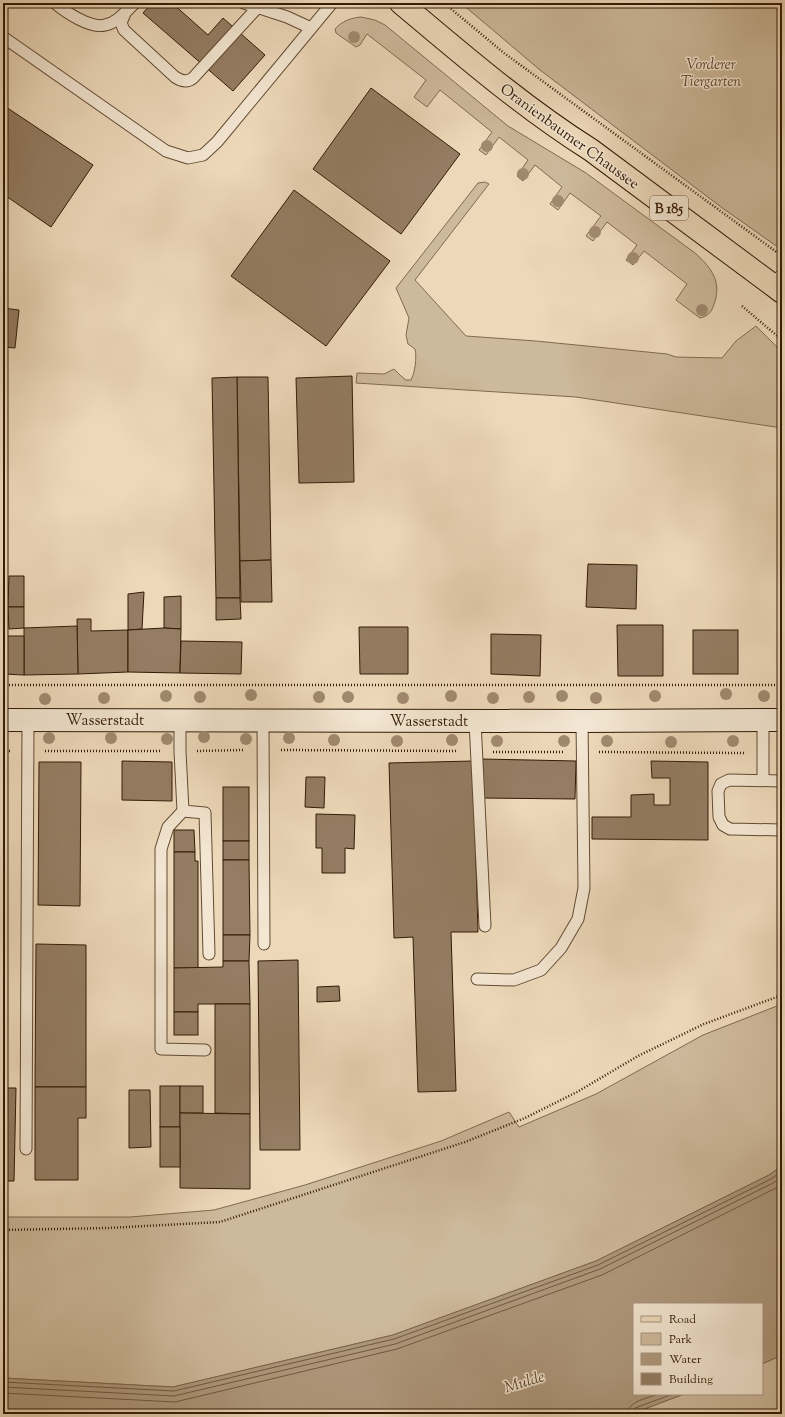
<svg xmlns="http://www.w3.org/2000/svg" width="785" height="1417" viewBox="0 0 785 1417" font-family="'Sorts Mill Goudy',serif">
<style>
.green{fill:#cdb99b;stroke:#806a50}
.water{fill:#ae987c;stroke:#7d664c}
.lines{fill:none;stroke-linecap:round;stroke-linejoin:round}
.shore{stroke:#705940;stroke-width:1}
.building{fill:#947d63;stroke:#331a05}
.lane-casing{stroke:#624a32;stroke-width:13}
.secondary-casing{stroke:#331a05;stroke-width:24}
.primary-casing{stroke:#331a05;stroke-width:24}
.path{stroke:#331a05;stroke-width:2.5;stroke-dasharray:1 2;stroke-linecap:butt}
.lane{stroke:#f3e6d2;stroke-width:11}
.secondary{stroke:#f3e6d2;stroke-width:22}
.primary{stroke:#edd9ba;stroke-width:22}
.tree{fill:#a08a6f}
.labels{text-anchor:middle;stroke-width:3;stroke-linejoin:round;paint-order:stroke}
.shield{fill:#f3e6d2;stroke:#6d5742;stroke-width:1}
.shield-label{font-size:14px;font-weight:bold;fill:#331a05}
.park-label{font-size:15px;font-style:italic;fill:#614a32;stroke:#f3e6d2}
.street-label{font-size:15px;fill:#331a05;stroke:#f3e6d2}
.water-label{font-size:16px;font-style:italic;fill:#5e462f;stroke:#f3e6d2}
</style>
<rect width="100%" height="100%" fill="#edd9ba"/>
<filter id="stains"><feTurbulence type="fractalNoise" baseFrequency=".005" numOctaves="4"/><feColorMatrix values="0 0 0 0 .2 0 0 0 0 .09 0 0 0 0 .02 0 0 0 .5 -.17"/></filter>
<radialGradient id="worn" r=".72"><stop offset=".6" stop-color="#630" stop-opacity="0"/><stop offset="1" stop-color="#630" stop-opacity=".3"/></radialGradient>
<g class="green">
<polygon points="461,3 782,3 782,250 721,207 540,70"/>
<path d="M361,17L375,20L385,25L508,126L586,173L695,253C712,268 723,283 713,307C711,313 706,317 700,318L676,300L687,284L644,251L633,265L626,260L637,245L607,222L593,241L586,236L601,216L570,193L558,210L550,204L562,187L535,165L523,181L517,176L528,160L499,137L486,155L479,150L492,132L440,90L427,107L414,97L426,80L367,34L360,45L356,47L336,33L335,29C342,21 351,18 361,17Z"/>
<path d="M485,182L489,184L415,280L466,336L536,341L667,354L676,357L722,358L736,341L756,326L782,352V428L576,397L356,383L357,373L384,374L394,369L401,376L406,380H411C415,373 417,357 415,349L408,344L406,335L409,318L396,288L478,183Z"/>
<polygon points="782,1004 782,1166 769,1175 596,1261 393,1335 173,1387 3,1378 3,1217 130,1217 214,1210 305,1185 441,1141 509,1112 519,1127 596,1094 703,1035"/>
<polygon points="782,1355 782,1414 631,1414 684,1394 762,1394 762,1364"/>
</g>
<polygon class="water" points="782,1166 782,1355 762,1364 762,1304 634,1304 634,1394 684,1394 631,1414 3,1414 3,1378 173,1387 393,1335 596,1261 769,1175"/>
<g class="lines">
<g class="shore">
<polyline points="3,1382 174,1391 394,1339 598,1265 771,1179 782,1171"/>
<polyline points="3,1387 174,1396 395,1344 600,1269 773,1183 782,1177"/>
<polyline points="3,1393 175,1402 397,1349 602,1275 782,1185"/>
<path d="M627,1414C628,1401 648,1398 659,1394"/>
<polyline points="632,1414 632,1411 635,1408 673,1394"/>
</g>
</g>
<g class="building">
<polygon points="152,3 172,3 208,35 223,18 265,55 233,91 143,13"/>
<polygon points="371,88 460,154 401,234 313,169"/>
<polygon points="3,105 93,165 51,227 3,194"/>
<polygon points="294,190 390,261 326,346 231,276"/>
<polygon points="3,308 19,310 15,348 3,347"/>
<polygon points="352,376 354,482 299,483 296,378"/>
<polygon points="237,377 268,377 271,560 240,561"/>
<polygon points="237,377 240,598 216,598 212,378"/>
<polygon points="271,560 272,602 241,602 240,561"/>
<polygon points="588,564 637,565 636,609 586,607"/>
<polygon points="9,576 24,576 24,607 8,607"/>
<polygon points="144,592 142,629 128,630 128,594"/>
<polygon points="181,596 181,629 164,628 164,597"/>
<polygon points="216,598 240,598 241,619 216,620"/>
<polygon points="8,607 24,607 24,628 9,629"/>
<polygon points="77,619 91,619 91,631 128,630 128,672 78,674"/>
<polygon points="617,625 663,625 663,676 618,676"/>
<polygon points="77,626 78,674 24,675 24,628"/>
<polygon points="359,627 408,627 408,674 360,674"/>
<polygon points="164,628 181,629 180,673 128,672 128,630"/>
<rect x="693" y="630" width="45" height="44"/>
<polygon points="491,634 541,635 540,676 491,674"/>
<polygon points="3,636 24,636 24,675 3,674"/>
<polygon points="181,641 242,642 241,674 180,673"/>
<polygon points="3,759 5,759 4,800 3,800"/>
<polygon points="482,759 576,761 575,799 481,798"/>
<polygon points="122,761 172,762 172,801 122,800"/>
<polygon points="473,761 478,932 451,932 456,1091 418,1092 413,937 394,938 389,763"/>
<polygon points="651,761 708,762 708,840 592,839 592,817 631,817 631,795 654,794 654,805 670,805 670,778 652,778"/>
<polygon points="39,762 81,762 80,906 38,905"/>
<polygon points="306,777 325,777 324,808 305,807"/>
<rect x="223" y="787" width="26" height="54"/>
<rect x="3" y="814" width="3" height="57"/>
<polygon points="316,814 355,815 354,849 345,848 345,873 322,873 322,848 316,848"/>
<polygon points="174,830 194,830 195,852 174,852"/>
<rect x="223" y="841" width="26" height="19"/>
<polygon points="174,852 195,852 195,861 198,861 198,968 174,968"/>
<polygon points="223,860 249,860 250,935 223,935"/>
<rect x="3" y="876" width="2" height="30"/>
<rect x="3" y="906" width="2" height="37"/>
<polygon points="223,935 250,935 249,961 223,961"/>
<rect x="3" y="943" width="2" height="22"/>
<polygon points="36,944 86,945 86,1087 35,1087"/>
<polygon points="298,960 300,1150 260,1150 258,961"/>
<polygon points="223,961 249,961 250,1004 198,1004 198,1012 174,1012 174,968 223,967"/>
<polygon points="339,986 340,1001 317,1002 317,987"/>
<polygon points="215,1004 250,1004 250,1114 215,1113"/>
<rect x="174" y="1012" width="24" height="23"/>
<rect x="160" y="1086" width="20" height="41"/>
<rect x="180" y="1086" width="23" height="27"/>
<polygon points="35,1087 86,1087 86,1118 78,1118 78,1180 35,1180"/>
<polygon points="3,1088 16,1088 14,1181 3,1181"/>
<polygon points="129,1090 150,1090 151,1147 129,1148"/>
<polygon points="180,1113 250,1114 250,1189 180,1188"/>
<rect x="160" y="1127" width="20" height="40"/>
</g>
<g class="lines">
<defs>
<g id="lane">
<path d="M55,3C65,12 91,29 105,25C117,23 126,11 135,3"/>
<polyline points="244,3 287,17 311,28"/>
<path d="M126,11L121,23L124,30L175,77C181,81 187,83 193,78L258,7"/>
<polyline points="3,37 166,151 188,158 203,155 217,142 332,3"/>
<polyline points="771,284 782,275"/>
<polyline points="180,720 180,751 183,811 205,813 209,954"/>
<polyline points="263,720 264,944"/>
<polyline points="475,721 485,926"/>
<polyline points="763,780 763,720"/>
<polyline points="782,781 729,780 721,784 718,791 719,817 723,825 730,829 782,830"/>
<polyline points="183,811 168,827 161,849 161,1049 205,1050"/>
<polyline points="477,979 514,980 541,970 561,948 578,919 584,888 582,721"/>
<polyline points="26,1149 28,720"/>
</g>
<polyline id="secondary" points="3,720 582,721 782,720"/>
<path id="primary" d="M401,3C463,55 523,107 591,150L782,292"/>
</defs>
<use href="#lane" class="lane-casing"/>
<use href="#secondary" class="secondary-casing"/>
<use href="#primary" class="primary-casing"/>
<g class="path">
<polyline points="444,3 504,53 782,256"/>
<polyline points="742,306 782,340"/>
<polyline points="3,685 782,685"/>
<polyline points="281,750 458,751"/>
<polyline points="3,751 10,751"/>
<polyline points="45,751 162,751"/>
<polyline points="197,751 244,750"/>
<polyline points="493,752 564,752"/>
<polyline points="599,752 744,753"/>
<polyline points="3,1230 108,1228 220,1222 465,1142 525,1118 577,1092 638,1056 704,1024 782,995"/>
</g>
<use href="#lane" class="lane"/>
<use href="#secondary" class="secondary"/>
<use href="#primary" class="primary"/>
</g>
<g class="tree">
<circle cx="354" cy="37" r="6"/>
<circle cx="487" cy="146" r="6"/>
<circle cx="523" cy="174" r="6"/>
<circle cx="558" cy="201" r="6"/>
<circle cx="595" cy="232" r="6"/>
<circle cx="633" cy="258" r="6"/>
<circle cx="702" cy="310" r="6"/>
<circle cx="726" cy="694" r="6"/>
<circle cx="251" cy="695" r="6"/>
<circle cx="166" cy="696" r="6"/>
<circle cx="451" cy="696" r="6"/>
<circle cx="562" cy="696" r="6"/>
<circle cx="655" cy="696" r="6"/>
<circle cx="764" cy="696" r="6"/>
<circle cx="200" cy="697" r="6"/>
<circle cx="319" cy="697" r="6"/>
<circle cx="348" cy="697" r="6"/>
<circle cx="529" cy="697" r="6"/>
<circle cx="104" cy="698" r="6"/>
<circle cx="403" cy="698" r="6"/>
<circle cx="493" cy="698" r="6"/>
<circle cx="596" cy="698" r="6"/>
<circle cx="45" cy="699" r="6"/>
<circle cx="204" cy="737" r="6"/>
<circle cx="49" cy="738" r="6"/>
<circle cx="111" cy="738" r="6"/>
<circle cx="289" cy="738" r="6"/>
<circle cx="167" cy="739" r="6"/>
<circle cx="246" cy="739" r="6"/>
<circle cx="334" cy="740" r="6"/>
<circle cx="452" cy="740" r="6"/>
<circle cx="397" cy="741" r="6"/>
<circle cx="497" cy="741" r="6"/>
<circle cx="564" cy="741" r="6"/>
<circle cx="607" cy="741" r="6"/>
<circle cx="733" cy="741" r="6"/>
<circle cx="671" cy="742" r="6"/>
</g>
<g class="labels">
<rect class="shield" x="650" y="196" width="38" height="24" rx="3"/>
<g class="shield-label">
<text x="669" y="213">B 185</text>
</g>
<g class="park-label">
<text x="711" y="69">Vorderer<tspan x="711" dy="17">Tiergarten</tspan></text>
</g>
<g class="street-label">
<text transform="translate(570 136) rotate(36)" y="5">Oranienbaumer Chaussee</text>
<text x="105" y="725">Wasserstadt</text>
<text x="429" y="726">Wasserstadt</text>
</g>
<g class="water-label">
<text transform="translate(524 1381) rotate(-17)" y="6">Mulde</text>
</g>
</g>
<rect width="785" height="1417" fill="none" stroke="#edd9ba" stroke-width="16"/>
<rect x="4" y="4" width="777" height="1409" fill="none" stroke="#331a05" stroke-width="2"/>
<rect x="8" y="8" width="769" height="1401" fill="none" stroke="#331a05"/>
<rect x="633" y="1303" width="130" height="92" fill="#f3e6d2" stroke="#a69480"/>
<rect x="641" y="1316" width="20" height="6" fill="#edd9ba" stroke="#a69480"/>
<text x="669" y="1323" font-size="12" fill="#331a05">Road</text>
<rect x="641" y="1333" width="20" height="12" fill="#cdb99b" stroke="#a69480"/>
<text x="669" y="1343" font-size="12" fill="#331a05">Park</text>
<rect x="641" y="1353" width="20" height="12" fill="#ae987c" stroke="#a69480"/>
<text x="669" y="1363" font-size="12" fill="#331a05">Water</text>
<rect x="641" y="1373" width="20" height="12" fill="#947d63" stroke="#a69480"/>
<text x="669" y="1383" font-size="12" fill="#331a05">Building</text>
<rect width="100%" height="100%" filter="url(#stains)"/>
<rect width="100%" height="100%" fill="url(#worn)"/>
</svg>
